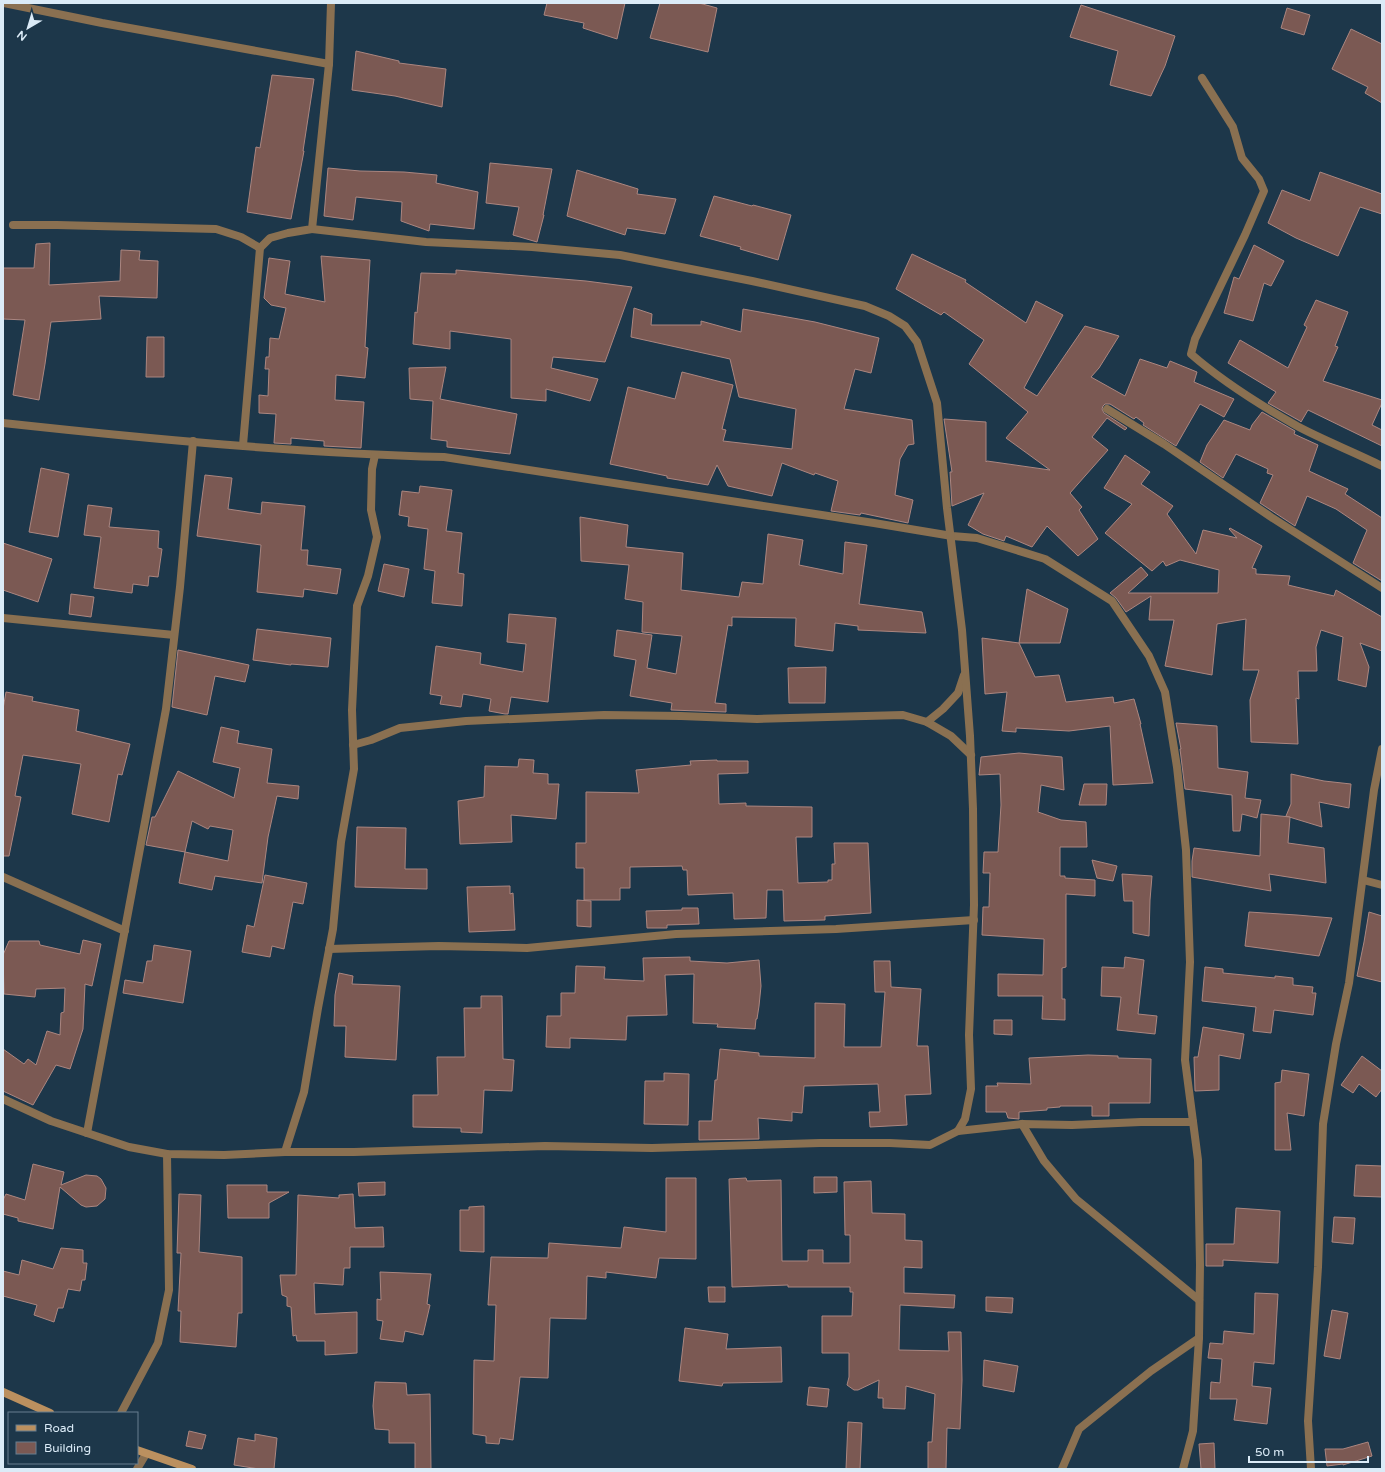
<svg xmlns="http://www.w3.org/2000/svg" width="1385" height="1472" viewBox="0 0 1385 1472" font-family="'Varela Round',sans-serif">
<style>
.building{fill:#7b5953;stroke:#ab8680;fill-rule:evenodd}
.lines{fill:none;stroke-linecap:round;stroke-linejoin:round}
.street{stroke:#8a7051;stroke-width:8}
.secondary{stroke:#bb905f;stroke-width:8}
</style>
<rect width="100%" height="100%" fill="#1d374a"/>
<g class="building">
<polygon points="547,3 625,3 617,39 583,28 584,23 544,15"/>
<polygon points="660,3 699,3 717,8 708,52 650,38"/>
<polygon points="1081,5 1175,36 1165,66 1151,96 1110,85 1118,51 1070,37"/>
<polygon points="1287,8 1310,15 1304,35 1281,28"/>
<polygon points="1351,29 1382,44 1382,103 1365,93 1368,87 1332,69"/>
<polygon points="356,51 399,61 399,63 446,69 442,107 395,96 352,90"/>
<polygon points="272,75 314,79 303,151 304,151 291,219 247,212 256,147 260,148"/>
<polygon points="490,163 552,169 543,215 544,215 537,242 513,235 519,207 486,203"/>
<polygon points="328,168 360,171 404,172 437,175 436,183 478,192 474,229 430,224 429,231 401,221 402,202 356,197 353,220 324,216"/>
<polygon points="577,170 638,189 637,194 676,199 665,234 627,228 625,235 567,216"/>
<polygon points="1320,172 1382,194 1382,214 1360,207 1338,256 1296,238 1268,223 1282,190 1310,201"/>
<polygon points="714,196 752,206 753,205 791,215 778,260 740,249 741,247 700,236"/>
<polygon points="50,243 49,285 120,281 121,250 140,251 139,260 158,261 157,298 99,296 101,319 51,322 45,364 39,400 13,395 25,320 3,319 3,268 34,268 36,244"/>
<polygon points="1254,245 1284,261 1271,286 1264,283 1253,321 1224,313 1234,277 1239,279"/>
<polygon points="912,254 966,280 965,282 1026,323 1036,301 1063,315 1024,388 1037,396 1085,326 1119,336 1099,368 1091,377 1125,396 1140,359 1167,368 1170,361 1197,372 1194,382 1234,399 1224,417 1200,404 1176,446 1143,425 1144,423 1136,417 1134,419 1110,404 1105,404 1103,406 1102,409 1104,413 1127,428 1125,430 1107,418 1092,437 1108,450 1070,493 1082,507 1079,510 1098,539 1078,556 1047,526 1032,547 1006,536 1004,541 983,534 968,525 984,493 952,506 950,472 952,472 944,419 986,422 986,462 987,461 1050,470 1006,438 1028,412 969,364 984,340 944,312 941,315 896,289"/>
<polygon points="321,256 370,260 365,347 368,348 365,378 336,375 335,400 364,402 361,448 324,446 324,441 291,438 291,444 274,443 276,414 259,413 259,395 268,396 269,369 265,369 266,357 269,357 270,338 279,339 286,308 271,305 264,298 269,258 290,261 285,294 325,302"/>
<polygon points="456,270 586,281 632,287 605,362 553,357 551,368 598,379 590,401 546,389 546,401 511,398 511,339 450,331 450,349 413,344 415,312 417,313 421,273 456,274"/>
<polygon points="1316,300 1348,312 1335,346 1338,347 1323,381 1382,400 1382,403 1372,425 1382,430 1382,446 1308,410 1301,422 1300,421 1268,403 1276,392 1228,363 1240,340 1288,368 1307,327 1304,325"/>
<polygon points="634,308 652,314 651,325 701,325 701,321 741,332 743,309 815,322 879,338 871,373 855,369 844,409 912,420 914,444 908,445 900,459 895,495 913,500 908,523 861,513 860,515 831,511 838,481 815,473 814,475 782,463 772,496 728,486 717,465 708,485 667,478 667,476 610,464 628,387 675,399 682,372 733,385 722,429 726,430 723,441 792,449 796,409 739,397 730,359 631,337"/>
<polygon points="147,337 164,337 164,377 146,377"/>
<polygon points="446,367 440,399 517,414 510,454 447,447 447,441 431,439 433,401 410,399 409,368"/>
<polygon points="1262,412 1295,431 1294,434 1318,445 1309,471 1348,489 1345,494 1382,518 1382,581 1353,563 1367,530 1336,509 1307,496 1295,526 1260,503 1273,475 1267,473 1268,469 1236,454 1223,478 1200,462 1207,445 1224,420 1250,430 1252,425"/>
<polygon points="1125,455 1150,472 1141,484 1173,506 1167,514 1196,554 1203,530 1237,538 1229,529 1230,528 1262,546 1252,568 1256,569 1256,574 1290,576 1288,585 1334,596 1336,590 1382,617 1382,651 1360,643 1369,667 1366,687 1338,680 1343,637 1321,630 1316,647 1317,671 1298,671 1299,699 1296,698 1298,744 1251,742 1250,700 1259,670 1243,670 1246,619 1217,624 1212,675 1165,666 1174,620 1149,620 1151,596 1126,612 1116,598 1110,593 1141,567 1148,575 1128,593 1218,593 1219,570 1180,560 1166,566 1163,561 1152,571 1105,533 1132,504 1104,488"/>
<polygon points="41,468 69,474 58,537 29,532"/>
<polygon points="205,475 232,478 228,509 261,514 262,502 305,506 301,550 308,550 307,565 341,569 337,594 304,589 303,597 257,592 261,545 197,536"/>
<polygon points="420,486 452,490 446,531 462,533 458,573 464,574 462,606 432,603 435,571 424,569 428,529 408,526 409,517 399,515 402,491 419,493"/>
<polygon points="88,505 112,508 109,527 159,531 158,548 162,549 158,577 149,576 148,586 133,584 132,593 94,588 101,537 84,535"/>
<polygon points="580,517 628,525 626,547 683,553 681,590 739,597 742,582 763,584 768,534 803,540 799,565 843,574 845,542 867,545 859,604 922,612 926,633 858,630 858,626 835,623 833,651 795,646 796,618 732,617 732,626 728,625 715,703 726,704 726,712 671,710 672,703 630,696 636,660 614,656 617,630 652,635 647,668 676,674 682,636 642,632 643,602 625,599 629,565 581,561"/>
<polygon points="3,543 52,559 38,602 3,590"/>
<polygon points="384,564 409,569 404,597 378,591"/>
<polygon points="1027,589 1068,609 1060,643 1019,643"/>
<polygon points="71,594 94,597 91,617 69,614"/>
<polygon points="509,614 556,618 548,702 511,697 508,714 505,714 489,711 491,699 463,694 461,707 440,704 442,696 430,694 436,646 481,653 480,664 523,672 526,644 507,642"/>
<polygon points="257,629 331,638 328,667 291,664 291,665 253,660"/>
<polygon points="982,638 1019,643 1035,677 1059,675 1066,702 1113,697 1114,703 1134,699 1141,724 1140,724 1153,783 1113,785 1110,726 1069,731 1016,728 1016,732 1002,731 1007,692 985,694"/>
<polygon points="178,650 249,665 245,682 215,676 207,715 172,707"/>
<polygon points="826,667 825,703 789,703 788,668"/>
<polygon points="6,692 33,697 32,701 79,710 76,731 130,744 122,775 118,774 109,822 72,814 81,764 23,755 15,796 21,797 9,856 3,856 3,709"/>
<polygon points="1176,723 1217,726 1218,768 1248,772 1245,798 1261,800 1257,818 1242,814 1240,831 1233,831 1232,795 1185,789 1180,749 1181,749"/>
<path d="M221,727L239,731L237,743L272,749L267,783L299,786L298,799L277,796L268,837L262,883L215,876L212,890L179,883L185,852L146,845L152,817H155L178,771L234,798L240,768L213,762ZM192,821L208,829L210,826L233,830L228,861L185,852Z"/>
<polygon points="1019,753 1062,757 1064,790 1041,785 1038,812 1061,820 1086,822 1087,847 1060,847 1060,876 1065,876 1065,878 1095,880 1095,896 1066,894 1066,967 1062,968 1062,999 1065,999 1065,1020 1042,1019 1043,996 998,996 998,974 1043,975 1044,939 982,935 983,907 989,907 990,873 983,873 984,852 998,852 1001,805 1000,774 979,775 981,757"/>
<polygon points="519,759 534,760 533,773 548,774 548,784 559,784 556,819 511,815 512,842 460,844 458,801 484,797 485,766 518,767"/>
<polygon points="717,760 717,761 748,761 748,773 718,774 719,804 746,803 746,806 812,807 812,837 796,837 798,883 828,882 828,880 832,880 832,864 835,864 834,843 868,843 871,913 825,916 825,920 784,921 783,890 767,890 766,918 734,919 733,893 688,895 687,870 683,870 682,866 630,867 630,888 620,888 620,900 584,900 584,868 576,868 576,843 586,843 586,792 639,793 636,770 691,765 690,761"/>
<polygon points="1291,774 1324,781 1351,784 1349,808 1319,802 1322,827 1286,816 1291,804"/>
<polygon points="1084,784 1107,784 1106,805 1079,805"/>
<polygon points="1261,814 1290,817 1288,843 1324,848 1326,883 1269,874 1271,891 1192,877 1192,861 1194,848 1260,856"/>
<polygon points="357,827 406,828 405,869 427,869 427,889 355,887"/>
<polygon points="1092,860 1117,866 1113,881 1097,878"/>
<polygon points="1122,874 1152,876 1150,900 1149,936 1133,933 1133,901 1124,901"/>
<polygon points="265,875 307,883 303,904 293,902 284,949 272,946 270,957 242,952 247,925 254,927"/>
<polygon points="510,886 510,894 513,893 515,930 469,932 467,887"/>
<polygon points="577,900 591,901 591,927 577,926"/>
<polygon points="682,908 698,908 699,924 667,925 667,928 647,928 646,911 682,910"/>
<polygon points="1249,912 1297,915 1332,918 1319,956 1245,946"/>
<polygon points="1369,912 1382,916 1382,982 1357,976 1364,942"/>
<polygon points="83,940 101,944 92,986 85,984 83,1029 70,1069 56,1065 33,1105 3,1091 3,1049 24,1064 28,1059 36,1065 47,1031 60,1035 61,1013 64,1012 65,988 36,989 35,997 4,994 3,955 9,941 39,941 40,945 80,954"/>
<polygon points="154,945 191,951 183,1003 123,993 125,980 143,983 147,961 152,961"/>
<polygon points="690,957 690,961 727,963 759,960 761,986 759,1006 757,1019 756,1019 755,1029 717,1027 718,1024 693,1023 694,974 665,975 667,1015 627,1016 626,1040 570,1038 570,1048 546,1047 547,1016 561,1016 561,993 575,993 576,966 605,967 604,979 644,981 643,958"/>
<polygon points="1125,957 1144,960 1138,1014 1157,1016 1155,1034 1117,1030 1121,997 1101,996 1102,967 1124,968"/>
<polygon points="874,961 890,961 891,987 921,989 917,1046 928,1046 931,1094 905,1095 907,1125 870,1127 869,1112 880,1112 878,1084 804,1086 802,1113 792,1112 792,1121 758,1118 759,1139 699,1140 699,1121 712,1121 715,1080 717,1080 720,1049 759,1053 759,1056 815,1058 815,1003 845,1004 844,1047 881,1047 885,992 875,992"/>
<polygon points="1205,967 1223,969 1223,973 1275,978 1275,976 1293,978 1293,985 1313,987 1312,993 1316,993 1313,1015 1274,1010 1271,1033 1253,1031 1256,1007 1202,1001"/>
<polygon points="339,973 353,976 352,984 400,986 396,1060 345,1057 346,1026 334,1026 335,995"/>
<polygon points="481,996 502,996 503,1059 514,1060 512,1091 484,1090 482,1133 461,1132 461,1128 413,1127 413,1095 438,1095 437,1057 465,1057 464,1008 481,1008"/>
<polygon points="994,1020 1012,1020 1012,1035 994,1034"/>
<polygon points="1203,1027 1244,1034 1240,1059 1219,1055 1219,1090 1195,1091 1194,1057 1198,1057"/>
<polygon points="1088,1055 1118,1056 1118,1058 1151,1059 1150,1103 1109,1103 1109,1116 1092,1116 1092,1106 1060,1106 1060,1107 1047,1108 1047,1110 1019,1112 1019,1119 1008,1118 1006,1112 986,1112 986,1086 998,1086 997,1083 1031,1084 1029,1058"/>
<polygon points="1362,1056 1382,1071 1382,1089 1376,1097 1359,1084 1353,1093 1341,1085"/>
<polygon points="1282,1070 1309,1074 1304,1116 1287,1113 1291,1150 1275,1150 1275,1083 1281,1082"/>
<polygon points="664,1073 689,1074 688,1125 644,1124 645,1081 664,1081"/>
<polygon points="33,1164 64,1172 61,1185 86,1175 97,1176 101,1179 106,1188 105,1199 97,1206 86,1207 81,1205 60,1187 53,1229 18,1221 18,1218 3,1214 3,1200 6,1194 25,1200"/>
<polygon points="1356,1165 1382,1166 1382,1197 1354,1196"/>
<polygon points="814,1177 837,1177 837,1192 814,1193"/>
<polygon points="666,1178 696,1178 696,1259 659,1258 656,1278 606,1272 606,1278 587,1276 586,1319 550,1318 548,1378 520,1377 513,1440 500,1438 499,1444 486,1443 486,1436 473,1434 474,1360 494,1361 496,1305 488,1305 491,1257 548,1258 549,1243 621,1248 624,1227 666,1232"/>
<polygon points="746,1178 747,1181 781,1180 782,1261 808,1261 808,1250 823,1250 823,1263 850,1263 850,1235 845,1235 844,1182 871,1181 872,1213 905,1214 905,1240 922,1241 922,1268 904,1267 904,1293 955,1295 954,1308 900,1305 899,1350 949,1351 948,1332 961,1332 962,1380 960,1429 947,1428 946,1469 928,1469 928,1442 932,1442 935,1394 906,1386 905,1409 883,1408 883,1398 878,1398 879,1380 858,1390 854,1390 847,1385 849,1377 849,1353 822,1353 822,1316 852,1316 853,1292 850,1292 850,1287 788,1287 788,1285 732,1287 729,1179"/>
<polygon points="385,1182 385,1195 359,1196 358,1183"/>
<polygon points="227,1185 267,1185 267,1192 289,1192 269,1203 269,1218 228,1218"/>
<polygon points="179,1194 201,1195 199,1252 242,1257 242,1313 238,1313 236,1347 180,1342 181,1311 178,1311 181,1253 177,1253"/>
<polygon points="353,1194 355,1228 383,1227 384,1247 350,1247 350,1268 344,1268 343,1285 314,1283 315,1314 357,1312 357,1353 325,1355 325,1341 297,1341 296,1335 293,1336 291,1307 287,1306 287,1297 282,1295 280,1275 296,1275 298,1195 339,1198 339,1195"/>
<polygon points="484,1206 484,1252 460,1251 460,1210 469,1210 469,1207"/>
<polygon points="1236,1208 1280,1211 1278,1263 1223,1260 1223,1266 1206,1266 1206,1244 1234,1244"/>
<polygon points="1334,1217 1355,1218 1353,1244 1332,1242"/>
<polygon points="61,1248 83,1250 83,1263 87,1263 85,1280 82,1280 80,1291 68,1289 63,1308 58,1308 54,1322 34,1315 37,1305 3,1296 3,1271 19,1275 22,1260 53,1269"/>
<polygon points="380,1272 431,1274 427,1304 430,1305 423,1335 405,1331 403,1342 380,1339 383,1321 377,1320 377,1299 381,1300"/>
<polygon points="708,1287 725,1287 725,1302 709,1302"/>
<polygon points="1255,1293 1278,1294 1274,1364 1254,1362 1252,1386 1271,1388 1267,1424 1234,1420 1237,1399 1210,1399 1211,1382 1220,1383 1222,1359 1208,1358 1210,1343 1223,1344 1224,1331 1254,1334"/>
<polygon points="986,1297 1013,1298 1012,1313 986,1311"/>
<polygon points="1332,1310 1348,1313 1340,1359 1324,1356"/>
<polygon points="685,1328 728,1334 726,1349 781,1347 782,1382 723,1383 722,1386 679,1381"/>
<polygon points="984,1360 1018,1366 1014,1392 983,1386"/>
<polygon points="375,1382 406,1383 407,1395 430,1394 431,1469 415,1469 415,1443 389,1443 389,1430 375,1429 373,1406"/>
<polygon points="809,1387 829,1389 827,1407 807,1405"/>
<polygon points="848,1422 862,1423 860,1469 846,1469"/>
<polygon points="189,1431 206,1435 202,1449 186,1446"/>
<polygon points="255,1434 277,1438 274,1469 259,1469 234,1465 238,1438 255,1441"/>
<polygon points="1368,1442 1372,1456 1343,1465 1343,1464 1327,1466 1325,1449 1343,1449"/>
<polygon points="1214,1443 1215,1469 1201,1469 1199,1444"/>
</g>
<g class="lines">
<g class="street">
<polyline points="4,3 102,23 329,64"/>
<path d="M1202,78L1233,127L1242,158L1259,179L1264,191L1245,235L1195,339L1191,354C1223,382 1260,405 1297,426C1323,440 1354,452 1382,466"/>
<polyline points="13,225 57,225 216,229 241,237 260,248"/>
<polyline points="1107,409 1164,444 1271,517 1382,588"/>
<path d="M3,423C150,439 297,453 444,457L874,523L952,536L977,538L1045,559L1112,601L1149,656L1165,692L1177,767L1186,850L1190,962L1185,1060L1198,1160L1200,1265L1199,1338L1151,1371L1079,1429L1062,1469"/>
<polyline points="243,445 260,248 270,238 288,233 312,229 329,64 331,3"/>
<polyline points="3,618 174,635"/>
<polyline points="927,722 943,709 958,693 964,675"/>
<polyline points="353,745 371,740 400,728 466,721 604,715 681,716 757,719 903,715 927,722 951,736 971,755"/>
<polyline points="3,877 125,931"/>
<polyline points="1363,880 1382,885"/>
<polyline points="329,949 361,948 439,946 527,948 676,934 836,929 974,920"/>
<polyline points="3,1099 51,1121 129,1147 167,1154 224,1155 285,1152 354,1152 545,1146 652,1148 820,1143 890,1143 930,1145 958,1131 965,1119 971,1089 969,1035 974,905 973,809 970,736 962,630 947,508 937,403 917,342 905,326 889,316 865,306 752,281 620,255 532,247 426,242 312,229"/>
<polyline points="1022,1124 1044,1161 1076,1199 1199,1300"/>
<polyline points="958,1131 1022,1124 1072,1125 1141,1122 1193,1122"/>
<polyline points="87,1133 166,709 180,587 193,441"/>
<polyline points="285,1152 304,1092 318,1008 333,929 341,842 354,769 352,710 357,606 368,576 377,537 371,510 372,469 375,455"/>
<polyline points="121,1413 158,1343 169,1290 167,1154"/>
<polyline points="137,1469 146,1454"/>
<polyline points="1183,1469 1193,1431 1199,1338"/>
<polyline points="1311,1469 1308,1421 1318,1267 1323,1124 1336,1044 1349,983 1374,790 1382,749"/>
</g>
<g class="secondary">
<polyline points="3,1392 50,1413"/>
<polyline points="137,1450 192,1469"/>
</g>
</g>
<rect width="1385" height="1472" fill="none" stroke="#dbebf7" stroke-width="8"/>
<rect x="8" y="1412" width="130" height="52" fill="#1d374a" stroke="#697f8f"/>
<rect x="16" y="1425" width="20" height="6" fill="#bb905f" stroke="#697f8f"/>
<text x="44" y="1432" font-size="12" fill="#dbebf7">Road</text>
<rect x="16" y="1442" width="20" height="12" fill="#7b5953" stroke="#697f8f"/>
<text x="44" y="1452" font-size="12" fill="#dbebf7">Building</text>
<g transform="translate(28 28) rotate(218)" stroke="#1d374a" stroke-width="3" paint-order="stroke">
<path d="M0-3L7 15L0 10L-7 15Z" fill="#dbebf7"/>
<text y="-6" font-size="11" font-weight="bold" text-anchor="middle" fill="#dbebf7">N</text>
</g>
<path d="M1249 1456v6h119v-6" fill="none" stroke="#dbebf7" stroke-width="2"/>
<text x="1255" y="1456" font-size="12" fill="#dbebf7" stroke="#1d374a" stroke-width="3" paint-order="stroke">50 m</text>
</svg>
